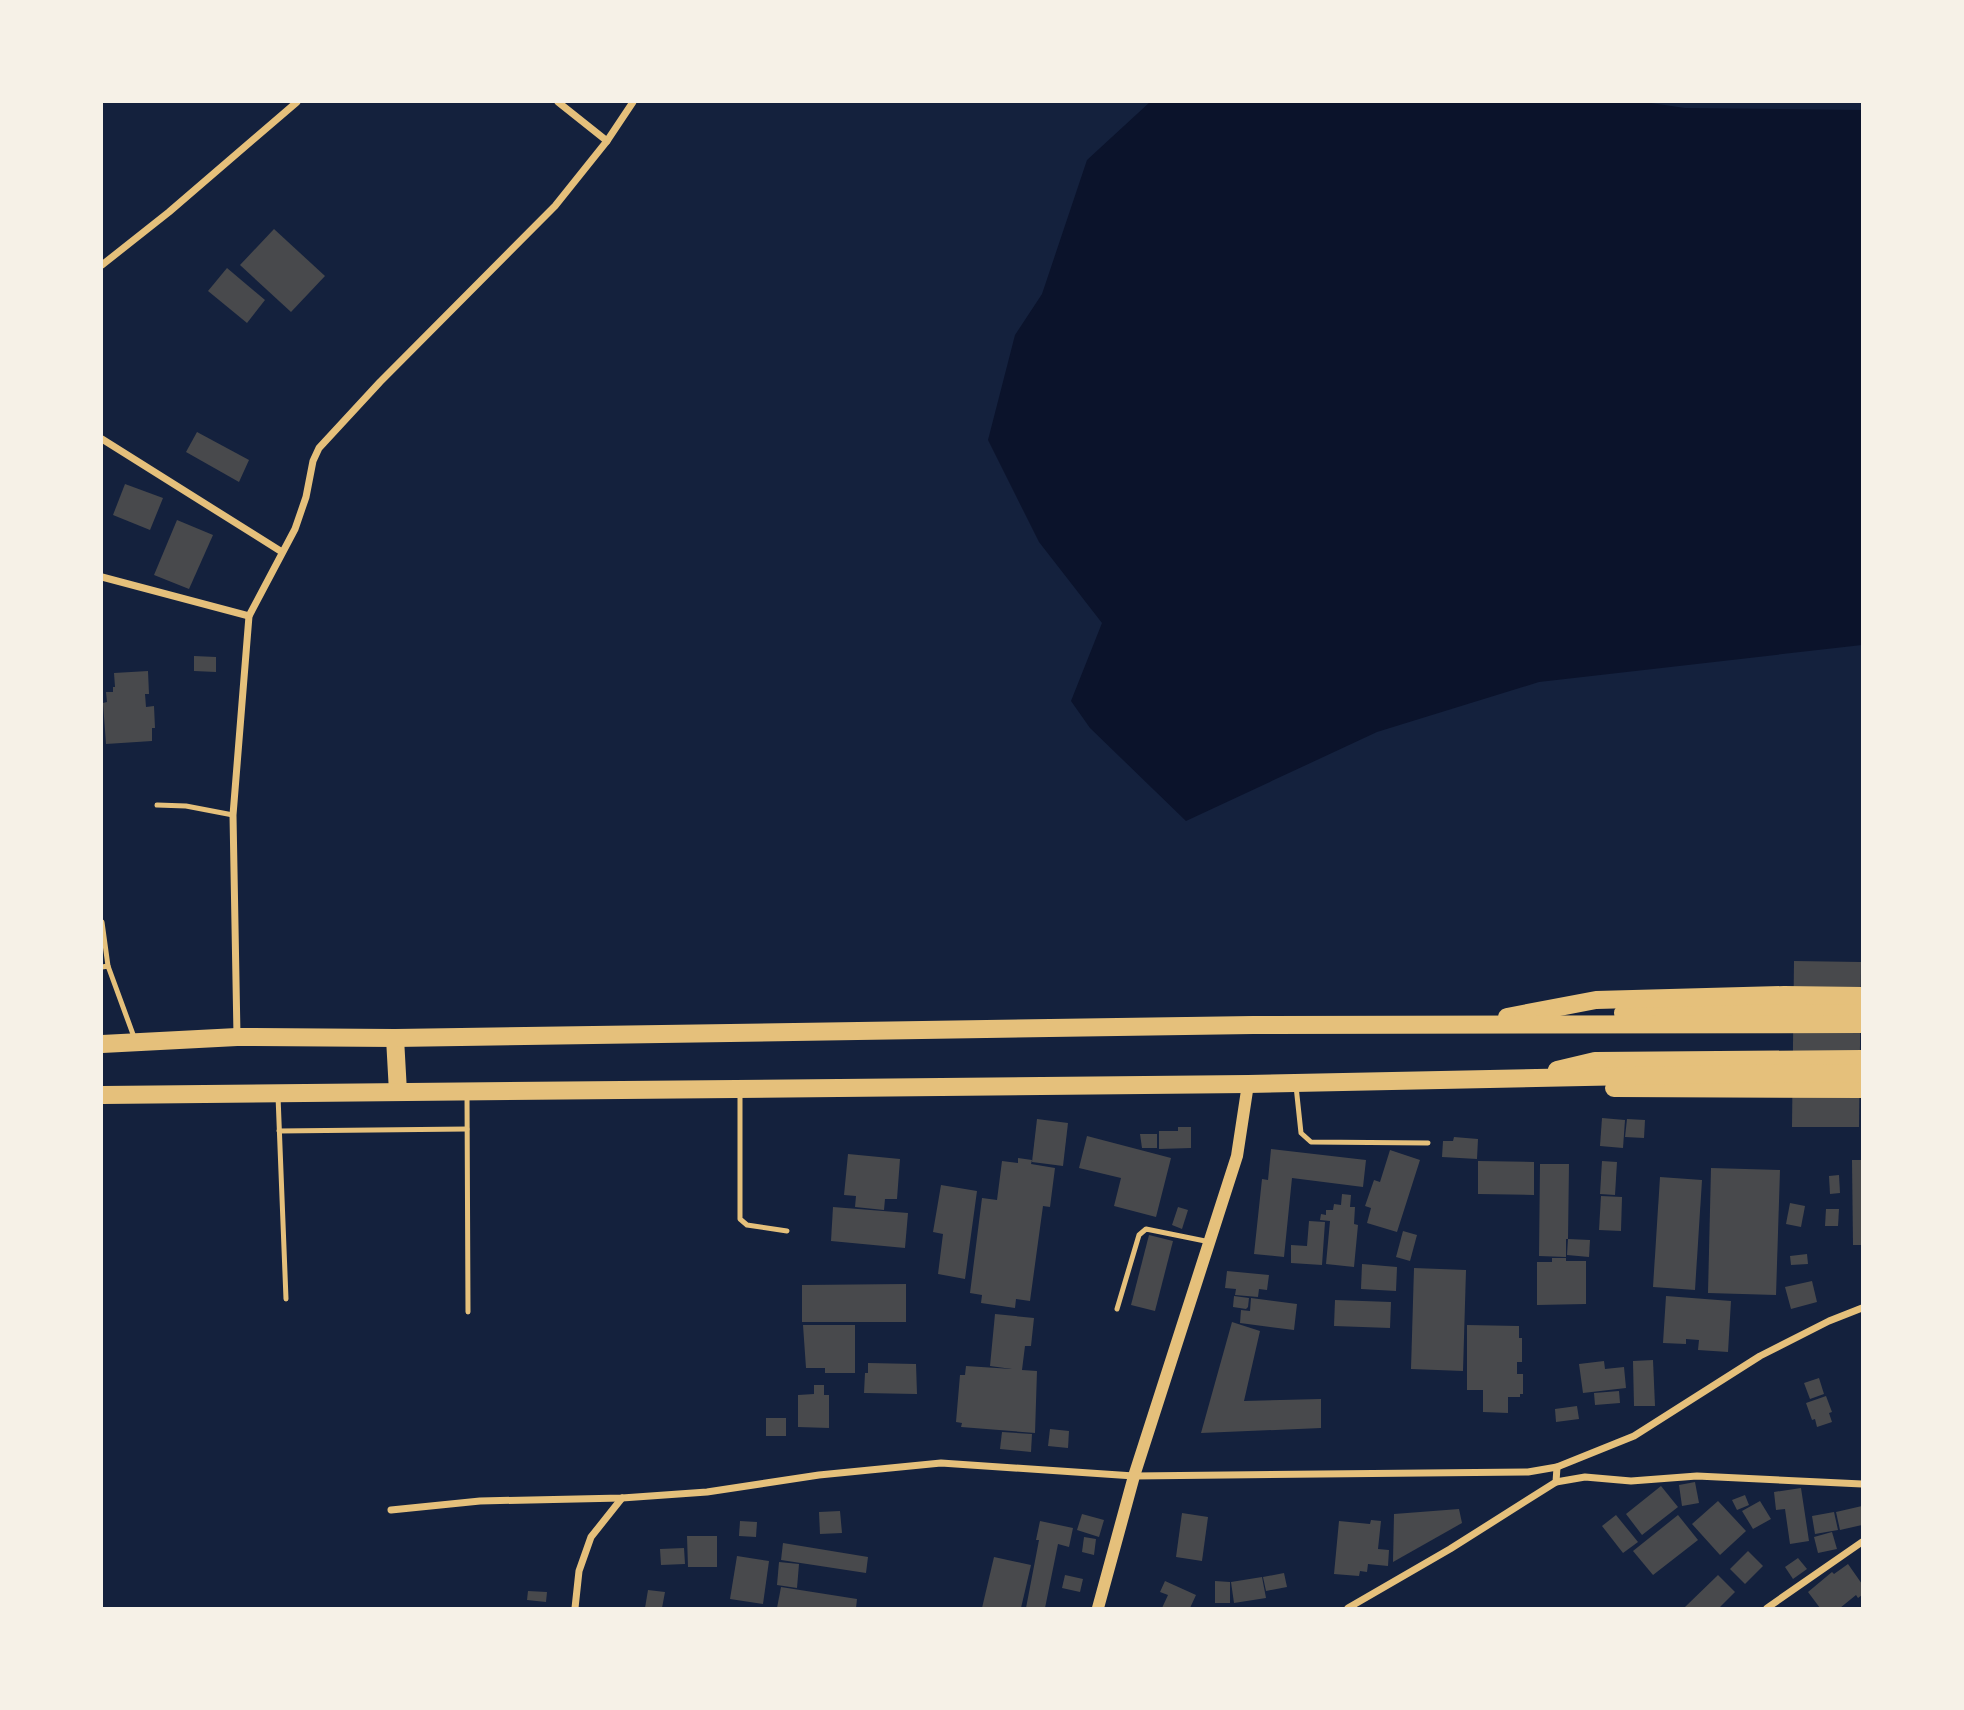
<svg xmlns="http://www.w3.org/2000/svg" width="1964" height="1710" viewBox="0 0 1964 1710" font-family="'Nunito Sans',sans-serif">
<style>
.water{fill:#0b132b}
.building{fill:#48494c}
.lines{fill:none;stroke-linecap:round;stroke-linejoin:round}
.service{stroke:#e5c07b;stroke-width:5}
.minor{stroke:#e5c07b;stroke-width:7}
.tertiary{stroke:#e5c07b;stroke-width:12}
.trunk{stroke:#e5c07b;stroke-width:18}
</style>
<rect width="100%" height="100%" fill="#14213d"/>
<polygon class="water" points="1150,102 1644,102 1685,108 1862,110 1862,645 1539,682 1377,732 1186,821 1090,728 1071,701 1102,623 1039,542 988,440 1015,335 1042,294 1087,160"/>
<g class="building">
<polygon points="274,229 325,276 291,312 240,265"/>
<polygon points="227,268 265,300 247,323 208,291"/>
<polygon points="197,432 249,460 239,482 186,452"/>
<polygon points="125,484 163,498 150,530 113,515"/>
<polygon points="177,520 213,535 189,589 154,575"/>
<polygon points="194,656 216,657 216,672 194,671"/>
<polygon points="148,671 149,694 145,694 146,707 154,706 155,728 152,728 152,741 106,744 103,703 107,702 106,692 113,692 113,687 115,687 114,673"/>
<polygon points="1794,961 1861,962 1859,1127 1792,1127"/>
<polygon points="1602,1118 1625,1120 1623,1148 1600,1146"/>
<polygon points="1037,1119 1068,1123 1063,1166 1032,1162"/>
<polygon points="1627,1119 1645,1120 1644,1138 1625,1137"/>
<polygon points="1178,1127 1191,1127 1191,1148 1159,1149 1159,1131 1178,1131"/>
<polygon points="1140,1134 1157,1134 1157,1148 1142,1148"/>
<polygon points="1087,1136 1171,1158 1156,1217 1114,1206 1121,1178 1079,1168"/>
<polygon points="1454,1137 1478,1139 1477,1159 1442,1157 1443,1141 1453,1141"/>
<polygon points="1271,1149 1366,1160 1363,1187 1292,1178 1284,1257 1254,1254 1262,1179 1268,1180"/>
<polygon points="1390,1150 1420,1160 1397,1232 1367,1223 1371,1208 1365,1206 1374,1180 1380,1182"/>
<polygon points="848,1154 900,1159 897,1199 885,1199 884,1210 855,1207 856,1196 844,1195"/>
<polygon points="1018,1158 1032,1160 1031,1164 1055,1168 1050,1207 1043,1206 1030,1301 1016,1299 1015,1308 981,1303 982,1295 970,1293 982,1198 997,1200 1002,1161 1018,1163"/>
<polygon points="1852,1160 1862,1160 1862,1245 1853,1245"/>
<polygon points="1478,1161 1534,1162 1534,1195 1478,1194"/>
<polygon points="1602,1161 1617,1162 1615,1195 1600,1194"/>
<polygon points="1540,1164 1569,1164 1568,1239 1566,1239 1566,1257 1539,1256"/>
<polygon points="1711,1168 1780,1170 1776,1295 1708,1293"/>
<polygon points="1839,1175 1840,1193 1830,1194 1829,1176"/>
<polygon points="1660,1177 1702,1180 1695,1290 1653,1287"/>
<polygon points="941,1185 977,1191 965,1279 938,1274 943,1234 933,1232"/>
<polygon points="1342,1194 1351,1195 1350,1207 1355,1207 1354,1224 1358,1225 1354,1267 1326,1264 1330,1221 1320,1220 1321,1214 1326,1215 1326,1210 1333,1210 1334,1204 1341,1205"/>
<polygon points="1601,1196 1622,1197 1621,1231 1599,1230"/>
<polygon points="1790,1203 1805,1206 1801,1227 1786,1224"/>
<polygon points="833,1207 908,1213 905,1248 831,1241"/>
<polygon points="1178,1207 1188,1210 1182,1229 1172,1225"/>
<polygon points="1826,1209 1839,1209 1838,1226 1825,1226"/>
<polygon points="1309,1221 1325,1222 1322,1265 1291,1263 1291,1245 1307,1246"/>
<polygon points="1403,1231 1417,1235 1410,1261 1396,1257"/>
<polygon points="1149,1235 1173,1241 1155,1311 1131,1305"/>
<polygon points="1568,1239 1590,1240 1589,1257 1567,1255"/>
<polygon points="1807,1254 1808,1264 1791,1265 1790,1256"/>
<polygon points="1552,1258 1566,1258 1566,1261 1586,1261 1586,1304 1537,1305 1537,1262 1552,1262"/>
<polygon points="1362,1264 1397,1267 1396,1291 1361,1289"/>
<polygon points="1414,1268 1466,1270 1463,1371 1411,1369"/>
<polygon points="1227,1271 1269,1275 1267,1290 1259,1289 1258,1297 1235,1295 1236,1289 1225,1288"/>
<polygon points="1812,1281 1817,1302 1791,1309 1785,1287"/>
<polygon points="906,1284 906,1322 802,1322 802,1285"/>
<polygon points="1234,1296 1249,1298 1248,1307 1246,1309 1233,1307"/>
<polygon points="1666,1296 1731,1301 1728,1352 1698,1350 1699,1340 1686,1339 1686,1344 1663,1343"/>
<polygon points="1251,1298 1297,1304 1294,1330 1240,1323 1241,1310 1250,1311"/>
<polygon points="1335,1300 1391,1302 1390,1328 1334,1326"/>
<polygon points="995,1314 1034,1318 1031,1346 1025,1346 1022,1370 1037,1371 1035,1433 961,1427 962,1423 956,1422 960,1375 965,1375 966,1366 1012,1369 990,1366"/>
<polygon points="1232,1322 1260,1331 1244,1401 1321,1399 1321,1428 1201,1433"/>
<polygon points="803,1325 855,1325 855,1373 825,1373 825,1368 806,1368"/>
<polygon points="1467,1325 1519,1326 1519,1338 1522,1338 1522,1362 1517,1362 1517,1374 1523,1374 1523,1394 1520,1394 1520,1397 1508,1397 1508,1413 1483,1412 1483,1390 1467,1390"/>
<polygon points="1653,1360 1655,1406 1634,1406 1633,1361"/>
<polygon points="1604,1361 1605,1369 1624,1367 1626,1388 1583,1393 1579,1364"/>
<polygon points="868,1363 916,1364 917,1394 864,1393 865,1373 868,1373"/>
<polygon points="1819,1378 1824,1394 1810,1399 1804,1383"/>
<polygon points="814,1385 824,1385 824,1395 829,1395 829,1428 798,1427 798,1395 814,1394"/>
<polygon points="1619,1391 1620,1403 1595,1405 1594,1393"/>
<polygon points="1826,1396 1832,1412 1829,1413 1832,1422 1817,1427 1815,1419 1812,1420 1806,1403"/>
<polygon points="1577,1406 1579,1419 1556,1422 1555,1409"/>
<rect x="766" y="1418" width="20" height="18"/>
<polygon points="1050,1429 1069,1431 1068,1448 1048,1446"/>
<polygon points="1002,1432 1032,1434 1031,1452 1000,1449"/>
<polygon points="1695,1482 1699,1503 1682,1506 1679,1485"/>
<polygon points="1661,1486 1678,1507 1642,1535 1626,1514"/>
<polygon points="1801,1488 1809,1541 1790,1544 1785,1509 1776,1510 1774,1492"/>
<polygon points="1745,1495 1749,1505 1737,1510 1732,1500"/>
<polygon points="1718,1501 1746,1531 1720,1555 1692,1524"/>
<polygon points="1760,1501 1771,1519 1753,1529 1742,1511"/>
<polygon points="1862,1506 1862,1525 1840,1530 1836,1512"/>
<polygon points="1459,1509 1462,1523 1393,1562 1394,1514"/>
<polygon points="840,1511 842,1533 820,1534 819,1512"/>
<polygon points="1834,1512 1838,1530 1815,1534 1812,1516"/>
<polygon points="1182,1513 1208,1517 1202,1561 1176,1557"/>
<polygon points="1082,1514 1104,1520 1099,1537 1077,1530"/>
<polygon points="1616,1515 1638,1542 1623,1553 1602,1526"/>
<polygon points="1678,1515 1698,1540 1653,1575 1633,1551"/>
<polygon points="1371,1520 1381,1521 1378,1549 1389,1550 1388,1566 1368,1564 1367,1572 1360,1571 1359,1576 1334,1574 1339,1521 1370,1524"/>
<polygon points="740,1521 757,1522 756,1537 739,1536"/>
<polygon points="1040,1521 1073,1528 1069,1547 1058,1544 1045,1608 1026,1608 1039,1540 1036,1540"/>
<polygon points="1832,1532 1837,1549 1818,1553 1814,1537"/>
<polygon points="687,1536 717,1536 717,1567 688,1567"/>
<polygon points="1084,1537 1096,1539 1094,1555 1082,1552"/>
<polygon points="783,1543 868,1557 866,1573 781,1560"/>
<polygon points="684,1548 685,1564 661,1565 660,1549"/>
<polygon points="1748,1551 1763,1566 1745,1584 1730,1569"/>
<polygon points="737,1556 769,1561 763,1604 730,1599"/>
<polygon points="994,1557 1031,1565 1021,1608 982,1608"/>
<polygon points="1798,1558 1807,1569 1793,1579 1785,1567"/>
<polygon points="779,1562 799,1564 797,1588 777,1585"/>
<polygon points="1848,1564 1862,1584 1862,1595 1858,1598 1856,1595 1840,1608 1820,1608 1808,1592 1832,1572 1834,1574"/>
<polygon points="1284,1573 1287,1587 1266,1591 1263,1577"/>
<polygon points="1065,1575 1083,1579 1080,1592 1062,1588"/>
<polygon points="1718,1575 1735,1592 1719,1608 1684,1608"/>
<polygon points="1262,1577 1266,1598 1234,1603 1231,1582"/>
<polygon points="1165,1581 1196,1595 1190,1608 1162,1608 1168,1595 1160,1592"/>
<polygon points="1215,1581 1230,1582 1230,1603 1215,1603"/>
<polygon points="781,1587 857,1599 856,1608 777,1608"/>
<polygon points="648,1590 665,1592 662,1608 645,1608"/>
<polygon points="528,1591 547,1592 546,1602 527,1600"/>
</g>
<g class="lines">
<g class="service">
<polyline points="157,805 186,806 233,815"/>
<polyline points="102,922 108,966"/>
<polyline points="102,967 108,966 134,1037"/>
<polyline points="1296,1086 1301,1133 1311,1142 1428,1143"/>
<polyline points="740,1092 740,1219 747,1225 787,1231"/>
<polyline points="467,1094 468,1312"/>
<polyline points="278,1096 286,1299"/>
<polyline points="279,1131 467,1129"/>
<polyline points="1117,1309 1139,1235 1146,1229 1210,1242"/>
</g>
<g class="minor">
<polyline points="558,102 607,141"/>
<polyline points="102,265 169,212 297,102"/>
<polyline points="102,439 282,552"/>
<polyline points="102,577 249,616"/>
<polyline points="237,1036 233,815 249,616 295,529 306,497 313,461 319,448 380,382 555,206 607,141 633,102"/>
<polyline points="1556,1482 1585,1477 1631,1481 1697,1476 1862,1484"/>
<polyline points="391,1510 480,1501 622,1498 707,1492 819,1475 941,1463 1134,1476 1528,1472 1557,1467 1634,1436 1760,1356 1829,1321 1862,1308"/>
<polyline points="575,1608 579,1571 591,1537 622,1498"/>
<polyline points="1348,1608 1450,1549 1556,1482 1557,1467"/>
<polyline points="1767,1608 1862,1542"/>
</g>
<polyline class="tertiary" points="1098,1608 1134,1476 1237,1156 1248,1084"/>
<g class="trunk">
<polyline points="1623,1013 1862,1011"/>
<polyline points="1507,1017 1596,1000 1784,995 1862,996"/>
<polyline points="395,1038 398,1092"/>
<polyline points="102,1044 237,1037 395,1038 1253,1025 1862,1024"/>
<polyline points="1557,1070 1595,1061 1862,1059"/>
<polyline points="1614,1088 1862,1089"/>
<polyline points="102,1095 1248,1084 1782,1073 1862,1074"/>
</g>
</g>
<rect width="1964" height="1710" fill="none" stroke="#f6f1e7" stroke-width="206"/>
</svg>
